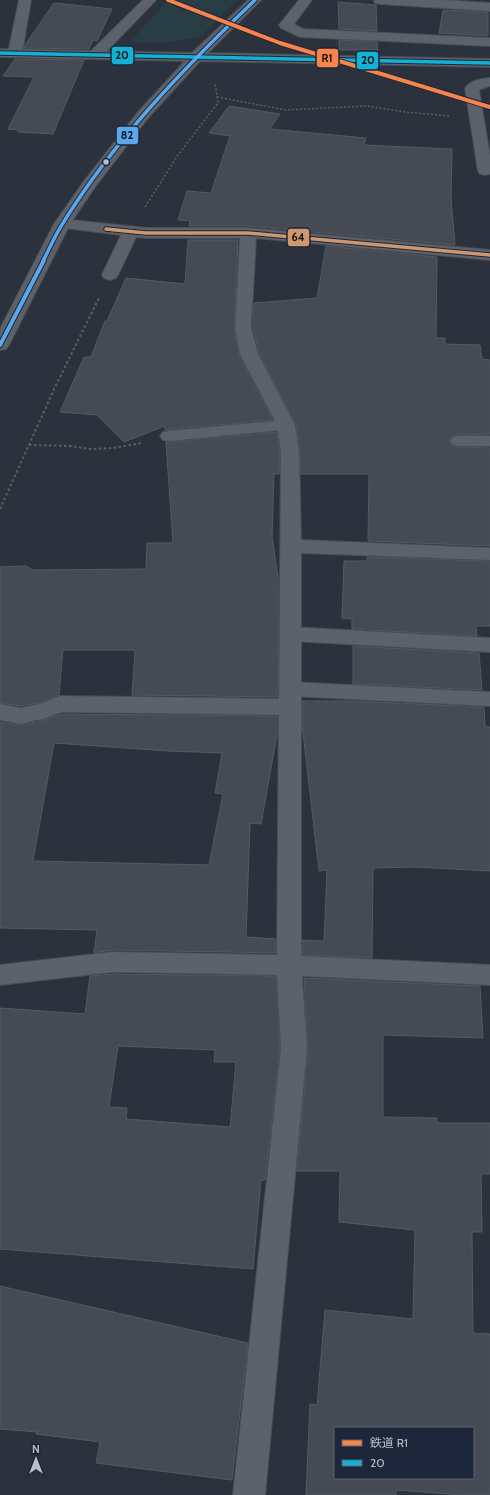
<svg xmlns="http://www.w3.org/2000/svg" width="490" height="1495" viewBox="0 0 490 1495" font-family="Cabin,'Noto Sans JP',sans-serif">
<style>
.green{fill:#283d44}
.building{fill:#454a54;stroke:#545a64;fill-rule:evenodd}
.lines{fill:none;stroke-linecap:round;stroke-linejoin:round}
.service-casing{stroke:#494d55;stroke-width:2}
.minor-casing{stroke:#494d55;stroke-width:2}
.tertiary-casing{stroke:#494d55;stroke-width:2}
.path-far1{stroke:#5a6067;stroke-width:1.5;stroke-dasharray:2 2;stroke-linecap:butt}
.path{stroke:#5a6067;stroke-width:2;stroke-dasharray:2.5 2.5;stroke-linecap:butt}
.service{fill:#5c616a;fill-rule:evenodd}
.minor{fill:#5c616a;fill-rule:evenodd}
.tertiary{fill:#5c616a;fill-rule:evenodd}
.bus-1-casing{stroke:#1e2739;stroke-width:5.5}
.bus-2-casing{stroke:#1e2739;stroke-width:5.5}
.bus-3-far1-casing{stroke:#1e2739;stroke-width:5.5}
.bus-3-casing{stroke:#1e2739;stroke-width:6}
.bus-1{stroke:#13b2d5;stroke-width:3.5}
.bus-2{stroke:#cd976f;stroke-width:3.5}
.bus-3-far1{stroke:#5aa8eb;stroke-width:3.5}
.bus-3{stroke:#5aa8eb;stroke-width:4}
.rail-1-casing{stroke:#1e2739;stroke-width:6}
.rail-1{stroke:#f8844c;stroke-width:4}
.bus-dot{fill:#b7becd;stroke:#1e2739;stroke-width:1.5}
.line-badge{stroke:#1e2739;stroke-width:1.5}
.pale-badge-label{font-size:11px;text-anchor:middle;font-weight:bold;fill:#111}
</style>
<rect width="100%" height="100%" fill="#2c323d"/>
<polygon class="green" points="168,0 237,0 200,37 164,43 130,42"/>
<g class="building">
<polygon points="338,2 376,5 377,31 339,29"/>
<polygon points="54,3 112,9 97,41 93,40 89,49 24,48 25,45"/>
<polygon points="443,10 488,12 488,36 439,33"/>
<polygon points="339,40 377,42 378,50 339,50"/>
<polygon points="15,59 84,60 53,134 18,132 19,130 8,129 34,77 3,76"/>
<polygon points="229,106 280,114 270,129 366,138 364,145 452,149 451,198 455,245 248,226 189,226 190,221 178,220 187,191 211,193 230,136 209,133"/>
<polygon points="188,240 238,240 234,328 239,355 273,420 165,430 165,426 124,442 97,415 60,412 84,357 91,357 105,321 107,321 126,278 185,284"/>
<polygon points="326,246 437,257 436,338 445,338 445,344 480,345 482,359 490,360 490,434 459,435 452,436 448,441 452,446 459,447 490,448 490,546 368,541 369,474 301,474 300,452 296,425 259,353 253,328 254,303 317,298"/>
<polygon points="277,432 280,452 279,474 274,474 272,536 278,578 278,697 132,695 135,650 63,650 59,695 39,703 21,706 0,703 0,567 26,566 33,570 146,569 147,543 173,543 166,442"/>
<polygon points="367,557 490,561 490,626 476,626 477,636 352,629 352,619 342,618 344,561 367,561"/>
<polygon points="353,646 479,653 482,690 353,684"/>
<polygon points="302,701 353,701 484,707 485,726 490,727 490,871 416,867 373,868 372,958 302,955 302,940 324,941 327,870 319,871 302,724"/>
<path d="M62,714L277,716V735L261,824L250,823L246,937L276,939V953L113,950L94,953L97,930L0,928V722L21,725L41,721ZM54,743L168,751L222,753L215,793L223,794L209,865L33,861Z"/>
<path d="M113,974L276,976L280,1048L265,1180H261L253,1269L0,1249V1008L85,1014L90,976ZM118,1046L215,1050L214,1062H236L230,1127L126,1119L127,1108L109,1107Z"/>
<path d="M304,978L480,986L483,1038L383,1035V1117L437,1118V1123H490V1174H481L482,1232H472L473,1333L490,1334V1495H462L396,1490V1495H306L310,1404L317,1405L325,1310L413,1319L415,1230L339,1222L340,1171H297L308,1048ZM335,1428H473V1478H335Z"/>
<polygon points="0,1286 248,1343 232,1480 96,1463 100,1442 36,1434 37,1432 0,1429"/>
</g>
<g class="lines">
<defs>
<g id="service">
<polygon points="374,0 441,0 490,3 490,11 380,4 375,3"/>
<path d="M490,78V86L479,90L490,156V174L485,175L480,174L478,171L465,88C471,80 481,79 490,78Z"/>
<polygon points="131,226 137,228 139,231 118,275 116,278 110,280 104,278 102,275 123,231 125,228"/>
<polygon points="286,420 292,421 295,425 292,429 169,441 163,440 160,436 163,432 169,431"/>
<polygon points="291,627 490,638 490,652 291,641 284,639 281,634 284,629"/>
<polygon points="290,682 490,692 490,706 290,696 282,694 279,689 282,684"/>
<polygon points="60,696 290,699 298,702 301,707 298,712 290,715 62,712 40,720 32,717 29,712 32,707"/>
</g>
<g id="minor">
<polygon points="19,0 31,0 22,53 20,56 10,56 8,53"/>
<polygon points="143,0 156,0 100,58 90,58 88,55 90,52"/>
<polygon points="299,0 312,0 294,24 303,29 490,38 490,46 300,37 281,28 279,25"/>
<polygon points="62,219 146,228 248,228 490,250 490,260 256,238 251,328 258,354 295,425 299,452 301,540 490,548 490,560 301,553 301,956 490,965 490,985 302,976 307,1048 265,1495 233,1495 281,1048 277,975 113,972 0,985 0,965 113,952 277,955 281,452 277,425 240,354 235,328 240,238 146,238 56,227 54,224 56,221"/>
<polygon points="459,436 490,436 490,446 459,446 453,445 450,441 453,437"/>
<polygon points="0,704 21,708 40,704 48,707 51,712 48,717 21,724 0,720"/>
</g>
<polygon id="tertiary" points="248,0 261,0 208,53 490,59 490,67 200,61 148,118 95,187 70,224 9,345 6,349 0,350 0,329 54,224 84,181 138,112 185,61 0,57 0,49 192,53"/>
</defs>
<use href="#service" class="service-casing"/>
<use href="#minor" class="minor-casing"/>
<use href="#tertiary" class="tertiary-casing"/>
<g class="path-far1">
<polyline points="217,97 286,110 367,106 405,112 449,116"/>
<polyline points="145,207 178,155 218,103 215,82"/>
</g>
<g class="path">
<polyline points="29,445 70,446 90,449 113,448 142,443"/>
<polyline points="0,509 56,385 99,298"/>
</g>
<use href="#service" class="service"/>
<use href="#minor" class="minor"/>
<use href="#tertiary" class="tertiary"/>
<defs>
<polyline id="bus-1" points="0,53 490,63"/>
<polyline id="bus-2" points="106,229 146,233 248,233 490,255"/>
<path id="bus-3-far1" d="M43,261C50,248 55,235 63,223C115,139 184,68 255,0"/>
<polyline id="bus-3" points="0,345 44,260"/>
</defs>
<use href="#bus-1" class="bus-1-casing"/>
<use href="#bus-2" class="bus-2-casing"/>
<use href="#bus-3-far1" class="bus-3-far1-casing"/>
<use href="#bus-3" class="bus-3-casing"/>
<use href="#bus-1" class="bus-1"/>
<use href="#bus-2" class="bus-2"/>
<use href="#bus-3-far1" class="bus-3-far1"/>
<use href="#bus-3" class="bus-3"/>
<defs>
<polyline id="rail-1" points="168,0 280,43 490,107"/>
</defs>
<use href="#rail-1" class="rail-1-casing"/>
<use href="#rail-1" class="rail-1"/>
</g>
<circle class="bus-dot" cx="106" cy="162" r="3.5"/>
<g class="line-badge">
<rect x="111" y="46" width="23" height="19" rx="4" fill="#13b2d5"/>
<rect x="316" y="48" width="23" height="20" rx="4" fill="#f8844c"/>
<rect x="356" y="51" width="23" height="19" rx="4" fill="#13b2d5"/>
<rect x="116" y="126" width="23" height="19" rx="4" fill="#5aa8eb"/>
<rect x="287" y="228" width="23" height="19" rx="4" fill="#cd976f"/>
</g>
<g class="pale-badge-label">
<text x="122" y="59">20</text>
<text x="327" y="62">R1</text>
<text x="368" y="64">20</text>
<text x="127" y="139">82</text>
<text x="298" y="241">64</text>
</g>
<rect x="334" y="1427" width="140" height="52" fill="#1e2739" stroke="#5b6374"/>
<rect x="342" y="1440" width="20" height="6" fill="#f8844c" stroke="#5b6374"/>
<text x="370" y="1447" font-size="12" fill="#b7becd">鉄道 R1</text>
<rect x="342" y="1460" width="20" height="6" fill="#13b2d5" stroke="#5b6374"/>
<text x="370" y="1467" font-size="12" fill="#b7becd">20</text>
<g transform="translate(36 1459)" stroke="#1e2739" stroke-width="3" paint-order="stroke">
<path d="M0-3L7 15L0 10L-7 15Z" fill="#b7becd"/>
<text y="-6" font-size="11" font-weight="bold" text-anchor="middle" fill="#b7becd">N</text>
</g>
</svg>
